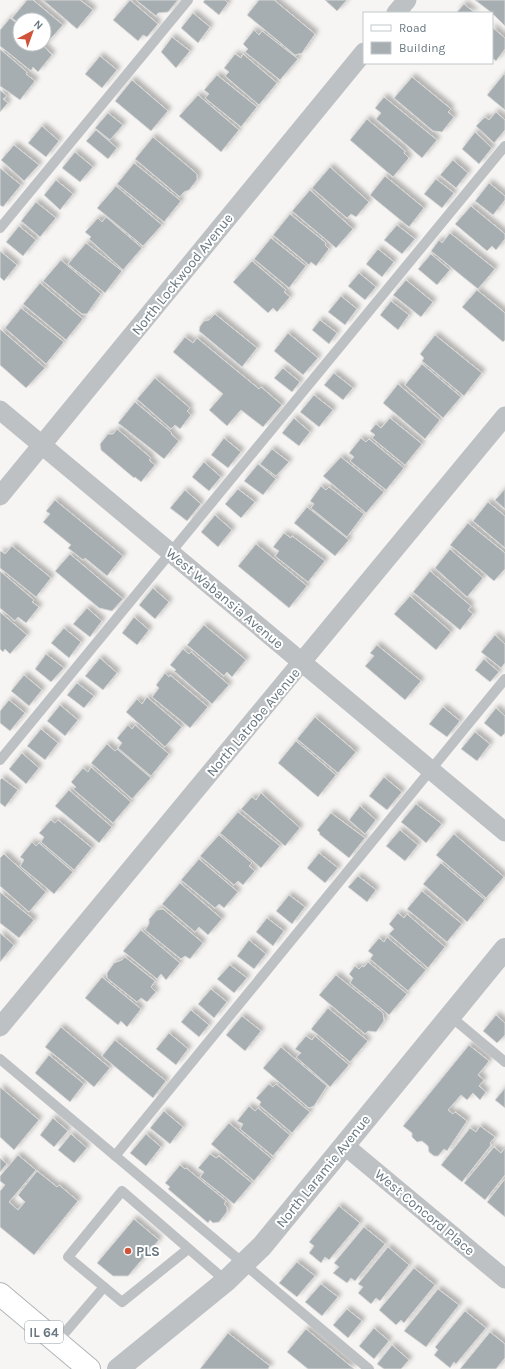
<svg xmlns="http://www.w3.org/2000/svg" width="505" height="1369" viewBox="0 0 505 1369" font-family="Karla,sans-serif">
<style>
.building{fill:#a7aeb2;stroke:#d7d7d5;filter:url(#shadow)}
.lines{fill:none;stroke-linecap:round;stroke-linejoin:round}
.primary-casing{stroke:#b1b5b8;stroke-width:24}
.service{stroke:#bdc1c4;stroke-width:10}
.minor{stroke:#bdc1c4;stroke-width:19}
.tertiary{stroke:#bdc1c4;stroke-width:22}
.primary{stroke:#fff;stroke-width:22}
.poi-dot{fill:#d05238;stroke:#fff;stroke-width:1.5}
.labels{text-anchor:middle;stroke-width:4;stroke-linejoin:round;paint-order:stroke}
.shield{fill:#fff;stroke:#95a0a6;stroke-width:1}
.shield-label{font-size:13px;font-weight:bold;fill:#687780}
.street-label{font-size:14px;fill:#687780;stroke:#fff}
.poi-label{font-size:14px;font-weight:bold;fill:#687780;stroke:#fff;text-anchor:start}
</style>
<defs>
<filter id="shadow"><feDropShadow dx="3.5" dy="-3.5" stdDeviation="2" flood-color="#0004"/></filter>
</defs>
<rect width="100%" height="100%" fill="#f6f5f3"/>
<g class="building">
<polygon points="27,0 33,0 63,25 45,45 44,44 44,20 20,20 20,24 12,18"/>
<polygon points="43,0 80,0 93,10 77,29"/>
<polygon points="130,0 158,24 147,37 143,35 138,41 113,20"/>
<polygon points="136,0 178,0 168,12 158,13 156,16"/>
<polygon points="205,0 225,0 228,3 219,15 203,2"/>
<polygon points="259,0 274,0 315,34 302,53 295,55 247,15"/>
<polygon points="325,0 347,0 337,11"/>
<polygon points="475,0 505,0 505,26 492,13"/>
<polygon points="464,4 475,13 456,13"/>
<polygon points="193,13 210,27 198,43 181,28"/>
<polygon points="10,18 20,26 20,44 42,44 52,55 38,72 33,67 31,71 0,46 0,30"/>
<polygon points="492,27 505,38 505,49 496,61 492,58"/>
<polygon points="254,30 259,35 262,31 298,59 280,80 245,52 248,49 243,44"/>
<polygon points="172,37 190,51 176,68 161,52"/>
<polygon points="0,49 27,72 26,74 35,81 20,100 0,86"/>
<polygon points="235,54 241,58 243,54 277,83 259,105 225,76 229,72 224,68"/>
<polygon points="100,56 117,70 102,88 85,74"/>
<polygon points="504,74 505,75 505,110 487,95"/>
<polygon points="217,75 257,107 241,127 205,98 209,94 204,90"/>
<polygon points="412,77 451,109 448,112 454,117 442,132 433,131 394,98"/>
<polygon points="132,80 168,111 151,131 115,101"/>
<polygon points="0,90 7,96 3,99 8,103 0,112"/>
<polygon points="198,95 239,130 221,152 179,116"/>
<polygon points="384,97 437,140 422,158 376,119 381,113 375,108"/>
<polygon points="496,112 505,120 505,130 494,143 476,126 485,117 489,120"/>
<polygon points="108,113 123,125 110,140 95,128"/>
<polygon points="367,119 405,151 404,153 409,158 393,177 350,140"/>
<polygon points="42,126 59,141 46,157 28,143"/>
<polygon points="96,130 117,148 108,159 86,141"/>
<polygon points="475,132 492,148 479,164 462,149"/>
<polygon points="153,137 197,174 197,180 189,190 184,192 180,197 135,159"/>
<polygon points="14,145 39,165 24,181 1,160"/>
<polygon points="75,152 93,167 80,182 62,168"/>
<polygon points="453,160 468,173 456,188 440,175"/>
<polygon points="134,163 181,201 164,222 117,184"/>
<polygon points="330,167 369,202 356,217 351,214 347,218 312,188"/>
<polygon points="0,168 21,185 3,207 0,205"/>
<polygon points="385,176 424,208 409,227 370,195"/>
<polygon points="436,179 454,193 442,208 424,194"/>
<polygon points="56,180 73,194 60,210 44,195"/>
<polygon points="489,183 505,196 505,200 493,215 475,201"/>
<polygon points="116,186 162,225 143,246 97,208"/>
<polygon points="310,190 353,229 336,248 292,211"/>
<polygon points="36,202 56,218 40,237 21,221"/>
<polygon points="471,206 505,234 505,239 496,250 492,246 487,251 455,224"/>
<polygon points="290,214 326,243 325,245 329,249 316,266 311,262 309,265 273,235"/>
<polygon points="106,217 142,248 123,270 89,239 91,237 85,232 98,218 102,222"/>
<polygon points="397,225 415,239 402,254 384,240"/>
<polygon points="19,226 36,240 23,256 6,242"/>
<polygon points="450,233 495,269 478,289 431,251 439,240 442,243"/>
<polygon points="271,238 306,266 289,288 254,259"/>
<polygon points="86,243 122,271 105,293 68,264"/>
<polygon points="378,249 394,262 382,277 366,264"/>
<polygon points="0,251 17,265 4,281 0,277"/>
<polygon points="431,254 450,270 437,285 418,269"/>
<polygon points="61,260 101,294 87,314 82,314 43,281"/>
<polygon points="252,261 286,290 284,292 290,297 277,312 273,308 268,313 233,282"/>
<polygon points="359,273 376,287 365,300 348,286"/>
<polygon points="406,280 433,302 421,317 393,295"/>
<polygon points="40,283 83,319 66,340 23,304"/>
<polygon points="477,290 505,313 505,340 503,342 462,307"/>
<polygon points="341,296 357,309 345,325 328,312"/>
<polygon points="391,301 409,315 398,330 380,315"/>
<polygon points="21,308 64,342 46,364 5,328"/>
<polygon points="215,314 257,348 242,367 199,331 200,326 204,321 209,320"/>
<polygon points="320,320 337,333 329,344 312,330"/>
<polygon points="0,329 45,368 26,388 0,365"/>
<polygon points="288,333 318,358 303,375 274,351"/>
<polygon points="435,335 482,373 464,396 422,361 424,358 420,354"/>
<polygon points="185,337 193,343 197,338 259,389 261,387 282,405 263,427 241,410 227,426 209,410 223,394 173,352"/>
<polygon points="422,364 461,397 443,418 405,385"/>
<polygon points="283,368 300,382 292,392 274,378"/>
<polygon points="334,373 353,388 343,400 324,385"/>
<polygon points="155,378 190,408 187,411 191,415 180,429 175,425 171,429 137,399"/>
<polygon points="398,384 440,420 425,439 383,403"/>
<polygon points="314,395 333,410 319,427 300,412"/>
<polygon points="135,402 172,433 171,434 179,441 164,459 118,423"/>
<polygon points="294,418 310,432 299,446 282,433"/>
<polygon points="390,418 422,444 405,465 372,438 375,435 370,431 376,424 381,428"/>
<polygon points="117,429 151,458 149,460 155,465 141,482 135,477 134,478 101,450 100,444 108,434 113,434"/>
<polygon points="224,438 241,452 228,468 211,455"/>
<polygon points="361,438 366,442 369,439 404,468 386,490 350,461 354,457 349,453"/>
<polygon points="272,449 289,462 276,476 260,464"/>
<polygon points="341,457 384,492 366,513 323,476"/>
<polygon points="204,462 221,477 209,491 192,477"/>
<polygon points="258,464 276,479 263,495 244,481"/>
<polygon points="321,486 326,490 329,487 364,514 347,537 311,508 314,504 310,501"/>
<polygon points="238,489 255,502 241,518 225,504"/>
<polygon points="505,489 505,509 495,500"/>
<polygon points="185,490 201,504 187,521 170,508"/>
<polygon points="55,500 123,556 107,576 85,558 83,560 68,548 71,545 43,522 50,514 46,511"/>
<polygon points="488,502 505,516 505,548 473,521"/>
<polygon points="307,507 349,540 335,556 294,523"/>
<polygon points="215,515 232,530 218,547 201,532"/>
<polygon points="468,523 505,553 505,569 494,581 450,545"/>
<polygon points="284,533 291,538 292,536 325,561 308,582 275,556 279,551 273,547"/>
<polygon points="256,544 307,586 289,608 238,566"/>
<polygon points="12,546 51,578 36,597 0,568 0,552 1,551 5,554"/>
<polygon points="450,549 483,578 467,597 435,568"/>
<polygon points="70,554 123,599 112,611 99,608 55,571"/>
<polygon points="0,571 34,600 32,602 39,607 26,623 18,617 15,621 0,608"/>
<polygon points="430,571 471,606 468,610 473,614 460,630 413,592"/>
<polygon points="153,588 169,602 155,619 139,605"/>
<polygon points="410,596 451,632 436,650 394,614"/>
<polygon points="87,608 102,621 90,637 73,624"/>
<polygon points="0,612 27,635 10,654 5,649 3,652 0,649"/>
<polygon points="134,617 149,630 137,645 122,633"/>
<polygon points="204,625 246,660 232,677 227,672 224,676 187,645"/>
<polygon points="64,628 81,642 69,658 51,643"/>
<polygon points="495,635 505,644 505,663 501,668 481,652"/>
<polygon points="377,645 421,681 405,700 365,666 374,656 370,653"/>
<polygon points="183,649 189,654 191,652 229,685 212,704 174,671 176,670 170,665"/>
<polygon points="46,654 64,668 51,682 35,669"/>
<polygon points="100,658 117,673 103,690 85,676"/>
<polygon points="484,659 499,672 490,682 475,670"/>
<polygon points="165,673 169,677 170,675 208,707 190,728 152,697 159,688 156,685"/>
<polygon points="24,675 42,690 29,706 11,691"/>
<polygon points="77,683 94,696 84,708 67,695"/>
<polygon points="147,697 182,727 165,747 126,712 137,699 142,704"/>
<polygon points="9,700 25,713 10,731 0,723 0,711"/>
<polygon points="60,705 78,720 65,736 47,721"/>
<polygon points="443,707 460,721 447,737 429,724"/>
<polygon points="496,708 505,716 505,733 501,737 484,723"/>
<polygon points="315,717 356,752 338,773 297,739"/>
<polygon points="128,725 132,729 135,725 169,754 151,776 118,748 122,743 117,738"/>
<polygon points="41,729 58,743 45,760 27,746"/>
<polygon points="475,732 490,744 477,761 461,749"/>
<polygon points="296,741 336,775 318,797 278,763"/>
<polygon points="107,744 115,751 117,749 151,778 132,799 91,763"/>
<polygon points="22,753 39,768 26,784 9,769"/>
<polygon points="91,767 131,802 113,823 73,789 76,787 71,782 83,768 88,772"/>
<polygon points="384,777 402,792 387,810 369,796"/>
<polygon points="2,778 18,790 5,807 0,803 0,780"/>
<polygon points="69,790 112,827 99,843 55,806"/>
<polygon points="261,793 300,828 285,846 241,809 252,797 256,800"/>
<polygon points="416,804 442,824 426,843 401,822"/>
<polygon points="360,806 376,820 365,834 349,820"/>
<polygon points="238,812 280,846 261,868 220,833"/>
<polygon points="331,813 365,838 349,858 319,834 320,833 317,830"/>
<polygon points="51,820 55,823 58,820 92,848 74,870 41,842 44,837 39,833"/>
<polygon points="400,830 418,845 405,861 386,846"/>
<polygon points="454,834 504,877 486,898 436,855"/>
<polygon points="219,835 252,863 249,866 255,871 243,885 238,881 234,885 200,856"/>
<polygon points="32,842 36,846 39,843 73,872 54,894 20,866 24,860 20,857"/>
<polygon points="319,853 338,868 325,883 307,868"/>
<polygon points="4,854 46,892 29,912 0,886 0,858"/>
<polygon points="199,859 238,892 224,908 219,904 215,908 181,880"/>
<polygon points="441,863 485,900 467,922 423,884"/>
<polygon points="358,876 376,890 367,902 348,887"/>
<polygon points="180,883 222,919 208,935 199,927 195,932 162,904"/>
<polygon points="422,891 462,924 447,942 407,909"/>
<polygon points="0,892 34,920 19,938 0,923"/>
<polygon points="289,895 305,907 292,924 276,911"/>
<polygon points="163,909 203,943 190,959 185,956 181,959 145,930 149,924 149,919 157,910"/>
<polygon points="398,913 404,918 407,914 445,947 428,968 389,934 394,929 389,924"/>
<polygon points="267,918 284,931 273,946 256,932"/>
<polygon points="141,930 180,963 166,980 161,974 157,979 123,951"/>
<polygon points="0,933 14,945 0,962"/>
<polygon points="387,937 426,970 408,991 370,959 373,955 368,951 379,938 384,942"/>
<polygon points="249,940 266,954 254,969 237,956"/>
<polygon points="125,957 155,981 151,987 156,992 147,1002 141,998 137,1002 107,978 107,973 114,963 122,960"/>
<polygon points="368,962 407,994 389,1015 350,983 353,978 349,974 355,966 359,969 362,966 364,967"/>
<polygon points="230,965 247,978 234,993 217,979"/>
<polygon points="336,975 383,1013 384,1021 376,1032 368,1031 365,1034 319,995"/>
<polygon points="102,977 141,1009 127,1027 121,1021 118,1025 85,998"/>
<polygon points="211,989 227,1002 214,1018 198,1004"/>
<polygon points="328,1008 368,1041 350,1062 311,1029"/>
<polygon points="191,1010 209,1025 199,1037 181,1022"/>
<polygon points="496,1015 505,1023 505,1035 497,1043 483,1031"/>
<polygon points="242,1016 261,1031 245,1051 226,1035"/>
<polygon points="61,1027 110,1068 94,1087 45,1047"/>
<polygon points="169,1033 188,1049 176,1065 156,1049"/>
<polygon points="306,1036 312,1040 315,1036 349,1065 330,1087 296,1057 301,1053 295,1049"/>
<polygon points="115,1040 166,1081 153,1098 102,1056"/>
<polygon points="469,1045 489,1061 478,1075 484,1080 479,1086 486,1092 480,1100 473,1093 467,1100 461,1095 448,1110 453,1114 455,1112 467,1121 447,1151 444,1149 438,1156 434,1156 429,1152 428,1146 422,1141 417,1142 412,1137 412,1133 403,1126"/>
<polygon points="281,1047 327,1086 314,1106 309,1108 263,1068"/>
<polygon points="49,1055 84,1084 70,1102 35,1073"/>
<polygon points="269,1084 273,1087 276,1084 310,1112 292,1133 259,1105 261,1102 256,1098"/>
<polygon points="0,1087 39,1120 14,1150 0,1137"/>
<polygon points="505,1088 505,1108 495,1100"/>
<polygon points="249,1106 255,1111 258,1108 290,1135 273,1156 240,1129 243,1124 237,1121"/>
<polygon points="164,1111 183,1127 170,1144 150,1128"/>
<polygon points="53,1118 68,1131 54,1147 40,1135"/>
<polygon points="229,1123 272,1159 254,1181 211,1144"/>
<polygon points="480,1126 495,1137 490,1143 491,1145 462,1182 441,1165 470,1128 476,1132"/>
<polygon points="71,1134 87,1148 74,1163 58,1150"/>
<polygon points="146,1134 161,1147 146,1166 130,1153"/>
<polygon points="494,1147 501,1153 505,1148 505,1175 485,1200 464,1183"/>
<polygon points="210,1154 216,1158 219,1156 252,1183 234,1204 200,1177 204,1172 198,1168"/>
<polygon points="18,1155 36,1170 9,1202 18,1210 25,1202 18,1195 37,1171 57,1187 59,1185 78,1201 34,1255 0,1227 0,1191 5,1185 0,1181 0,1176"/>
<polygon points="0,1158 7,1164 0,1172"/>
<polygon points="180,1165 185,1169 186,1168 226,1201 224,1204 227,1207 227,1212 219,1222 213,1223 210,1220 208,1223 168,1189 170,1187 165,1183"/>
<polygon points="505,1179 505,1217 487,1202"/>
<polygon points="339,1206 360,1223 329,1260 325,1257 321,1263 309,1253 314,1246 309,1242"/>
<polygon points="134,1219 159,1240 128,1276 113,1276 97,1263"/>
<polygon points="364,1227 385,1244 355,1281 351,1278 347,1283 333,1273 339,1267 334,1263"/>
<polygon points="388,1247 409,1265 380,1301 376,1298 371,1304 358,1293 363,1287 358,1284"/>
<polygon points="297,1262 315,1276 297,1297 279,1283"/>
<polygon points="414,1268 435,1285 404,1323 401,1320 396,1325 379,1310"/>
<polygon points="321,1284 338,1297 322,1316 305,1302"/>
<polygon points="438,1289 459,1305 426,1347 404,1331"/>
<polygon points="347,1309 362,1321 348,1338 333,1325"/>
<polygon points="465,1311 486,1328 456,1364 454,1362 450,1368 434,1355 438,1350 435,1347"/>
<polygon points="374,1328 389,1341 374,1359 359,1346"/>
<polygon points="306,1329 354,1369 308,1369 287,1352"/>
<polygon points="490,1332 505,1344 505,1358 496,1369 460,1369"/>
<polygon points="228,1333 270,1366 268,1369 200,1369"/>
<polygon points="392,1345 409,1360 401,1369 384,1369 377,1364"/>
</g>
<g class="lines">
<defs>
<polyline id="primary" points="0,1294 89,1369"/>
</defs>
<use href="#primary" class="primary-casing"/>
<g class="service">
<polyline points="0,228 188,0"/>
<polyline points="0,760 505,146"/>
<polyline points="450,1016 505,1062"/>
<polyline points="0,1059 369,1369"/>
<polyline points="115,1156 505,679"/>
<polyline points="104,1287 122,1302 188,1249"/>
<polyline points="57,1342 104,1287 68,1257 122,1191 226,1281"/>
</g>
<g class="minor">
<polyline points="396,13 407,0"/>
<polyline points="0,410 505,832"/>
<polyline points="0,496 364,52"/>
<polyline points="0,1027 505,416"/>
<polyline points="344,1145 505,1279"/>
</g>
<polyline class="tertiary" points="118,1369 226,1281 262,1246 505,949"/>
<use href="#primary" class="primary"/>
</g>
<circle class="poi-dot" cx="128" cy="1251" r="4"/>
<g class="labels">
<rect class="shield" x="25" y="1321" width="38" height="22" rx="3"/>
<g class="shield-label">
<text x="44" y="1337">IL 64</text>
</g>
<g class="street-label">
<text transform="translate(182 274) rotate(-51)" y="5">North Lockwood Avenue</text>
<text transform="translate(225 598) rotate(40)" y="5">West Wabansia Avenue</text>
<text transform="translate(253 722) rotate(-50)" y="5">North Latrobe Avenue</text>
<text transform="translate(323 1171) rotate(-51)" y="5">North Laramie Avenue</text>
<text transform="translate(425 1212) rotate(40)" y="5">West Concord Place</text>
</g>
<g class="poi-label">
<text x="136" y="1256">PLS</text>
</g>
</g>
<rect x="363" y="12" width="130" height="52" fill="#ffffff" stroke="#c3c9cc"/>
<rect x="371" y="25" width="20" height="6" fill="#ffffff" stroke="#c3c9cc"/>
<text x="399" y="32" font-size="12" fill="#687780">Road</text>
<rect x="371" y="42" width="20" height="12" fill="#a7aeb2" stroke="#c3c9cc"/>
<text x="399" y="52" font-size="12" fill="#687780">Building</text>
<g transform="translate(32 32) rotate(41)"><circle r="19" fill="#ffffff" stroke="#c3c9cc"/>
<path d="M0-3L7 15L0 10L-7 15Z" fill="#d05238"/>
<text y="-6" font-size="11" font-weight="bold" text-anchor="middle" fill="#687780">N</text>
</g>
</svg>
